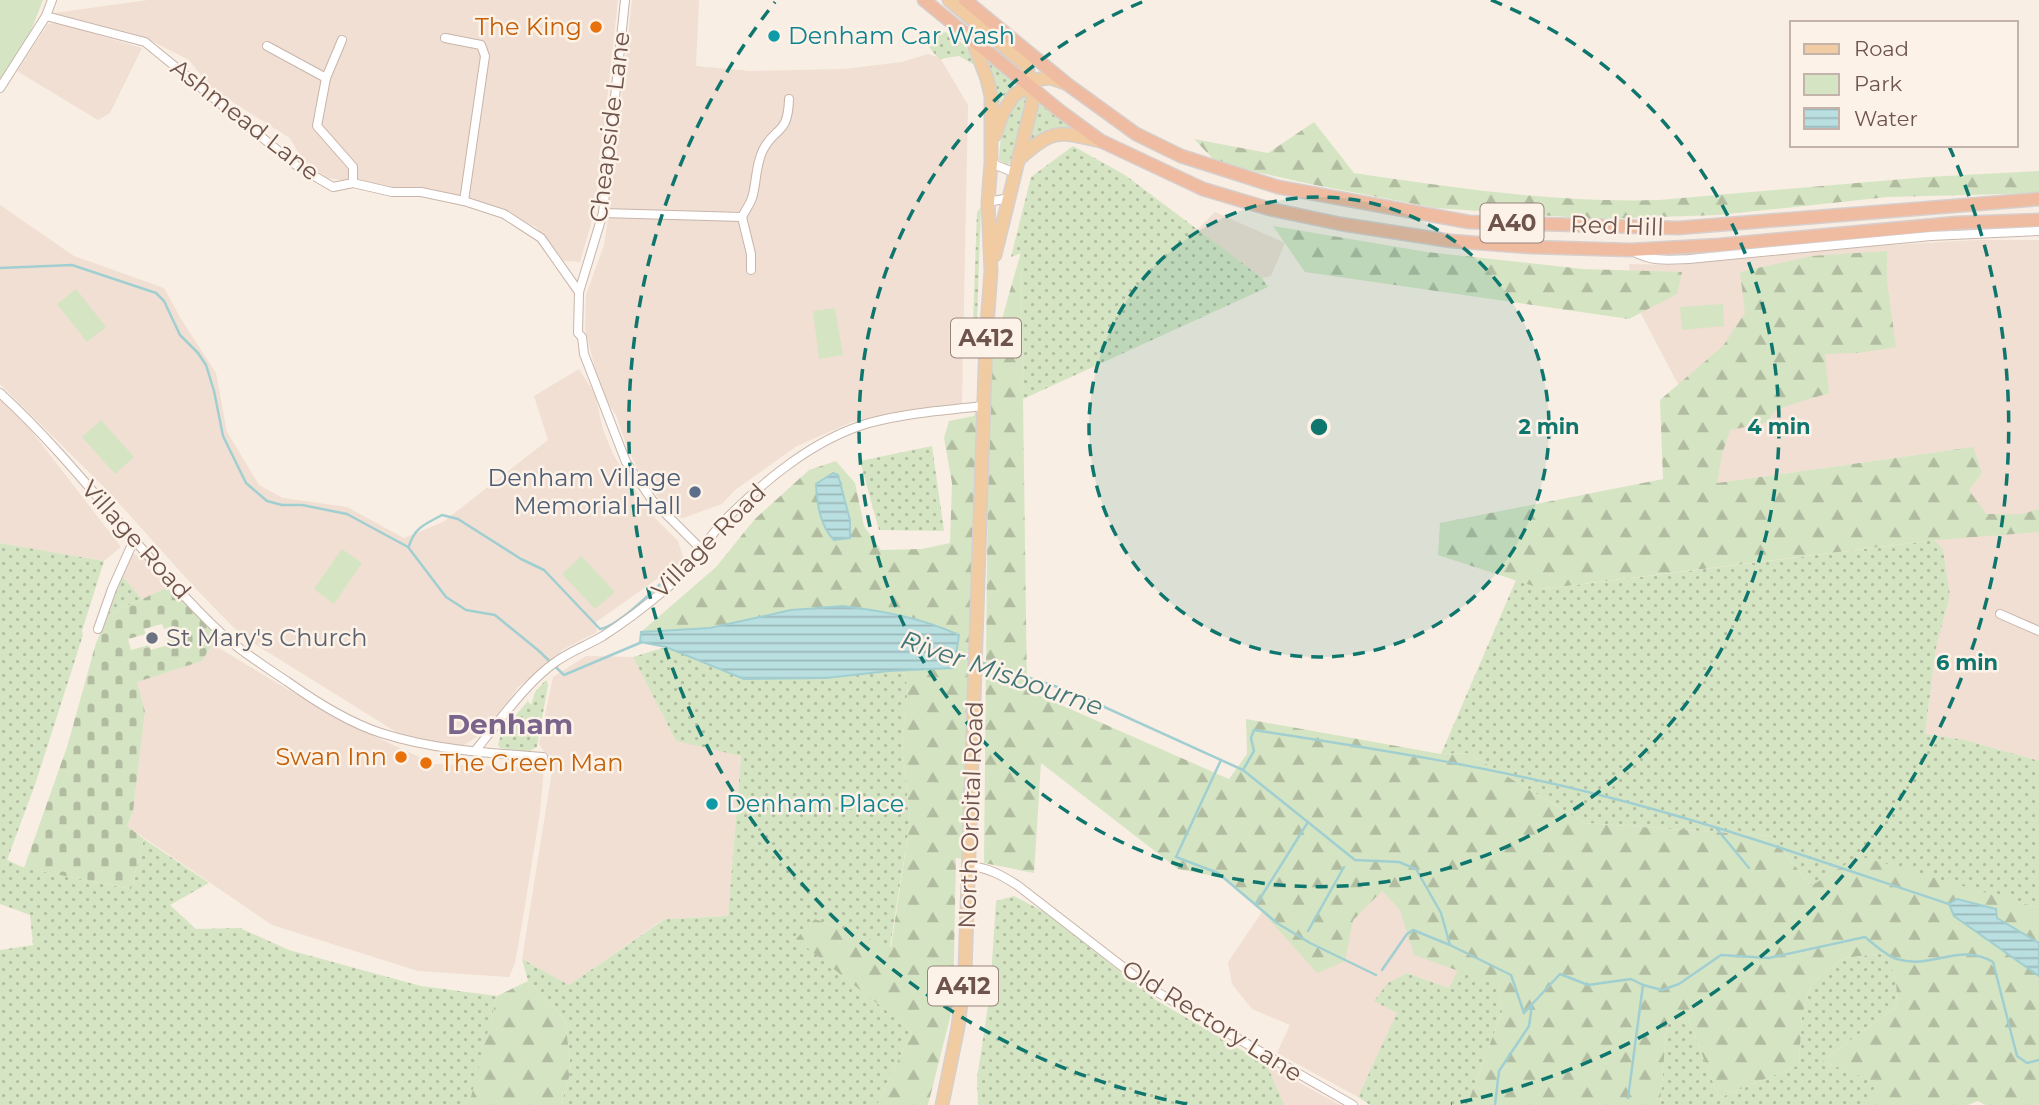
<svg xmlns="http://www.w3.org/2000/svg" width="2039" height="1105" viewBox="0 0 2039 1105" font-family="Montserrat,sans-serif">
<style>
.residential{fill:#f0dfd2}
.grass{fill:url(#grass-dots)}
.forest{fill:url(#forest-firs)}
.cemetery{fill:url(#cemetery-stones);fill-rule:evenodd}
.green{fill:#d5e5c3}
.water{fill:url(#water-rules);stroke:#a1cfd1;stroke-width:2}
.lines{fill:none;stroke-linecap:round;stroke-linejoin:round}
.stream{stroke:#a1cfd1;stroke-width:2.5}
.minor-casing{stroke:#c8b5ab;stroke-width:10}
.primary-casing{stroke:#d6cfcd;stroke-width:15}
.trunk-casing{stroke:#d6cfcd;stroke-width:15}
.minor{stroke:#fff;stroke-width:8}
.primary{stroke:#f1cba2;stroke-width:12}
.trunk{stroke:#efbba1;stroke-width:12}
.ring{fill:none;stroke:#0f766e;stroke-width:3.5;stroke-dasharray:12 9}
.food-dot{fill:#e8710a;stroke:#fdf2e8;stroke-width:2.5}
.culture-dot{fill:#0f9aa8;stroke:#fdf2e8;stroke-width:2.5}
.service-dot{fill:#5c6f8a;stroke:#fdf2e8;stroke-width:2.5}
.worship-dot{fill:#6b7280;stroke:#fdf2e8;stroke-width:2.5}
.labels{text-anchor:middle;stroke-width:5;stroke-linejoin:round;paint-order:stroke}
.shield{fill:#fdf2e8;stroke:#99837b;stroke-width:2}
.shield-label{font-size:23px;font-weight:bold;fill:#6e544c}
.food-label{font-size:24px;fill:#c56008;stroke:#fdf2e8;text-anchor:end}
.culture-label{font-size:24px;fill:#0d838f;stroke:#fdf2e8;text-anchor:start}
.street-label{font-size:24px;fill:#6e544c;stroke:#fdf2e8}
.service-label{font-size:24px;fill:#4e5e75;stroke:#fdf2e8;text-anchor:end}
.worship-label{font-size:24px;fill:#5b616d;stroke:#fdf2e8;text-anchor:start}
.water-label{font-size:26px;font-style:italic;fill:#457779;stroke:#fdf2e8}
.quarter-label{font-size:28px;font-weight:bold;fill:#7a648b;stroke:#fdf2e8}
.centre{fill:#0f766e;stroke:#fdf2e8;stroke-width:3.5}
.ring-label{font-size:21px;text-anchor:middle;font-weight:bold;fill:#0f766e;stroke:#fdf2e8;stroke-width:5;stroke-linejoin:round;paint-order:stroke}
</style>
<defs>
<pattern id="grass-dots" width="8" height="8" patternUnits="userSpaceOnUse" patternTransform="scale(1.75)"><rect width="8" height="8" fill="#d5e5c3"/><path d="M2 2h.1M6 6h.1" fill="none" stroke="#b1bca1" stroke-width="1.8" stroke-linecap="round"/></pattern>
<pattern id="forest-firs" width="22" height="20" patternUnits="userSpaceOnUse" patternTransform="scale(1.75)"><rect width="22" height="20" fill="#d5e5c3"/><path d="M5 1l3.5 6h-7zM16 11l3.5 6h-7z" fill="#b1bca1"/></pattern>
<pattern id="cemetery-stones" width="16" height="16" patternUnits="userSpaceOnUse" patternTransform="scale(1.75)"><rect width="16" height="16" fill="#d5e5c3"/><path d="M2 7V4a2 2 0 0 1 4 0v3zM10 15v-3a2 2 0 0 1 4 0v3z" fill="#b1bca1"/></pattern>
<pattern id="water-rules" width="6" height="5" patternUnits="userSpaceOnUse" patternTransform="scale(1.75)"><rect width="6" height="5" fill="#badfe0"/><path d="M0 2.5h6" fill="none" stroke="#9bb7b8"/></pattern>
</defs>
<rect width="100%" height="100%" fill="#f9eee3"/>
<g class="residential">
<polygon points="148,0 618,0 595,210 580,262 564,261 536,227 487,204 433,189 389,187 327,178 303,161 290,138 212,89 189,60 142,36 54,13"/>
<polygon points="632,0 699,0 696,66 750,71 844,69 902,62 928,54 940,58 968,105 962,404 958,407 852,422 797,446 735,490 722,504 683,518 677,517 666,507 641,476 627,447 616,415 605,398 596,372 585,329 586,295 604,245 607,226"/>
<polygon points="57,23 142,48 110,113 98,120 17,71 48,24"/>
<polygon points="0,205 74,256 164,288 181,319 216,373 227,432 259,485 283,498 347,507 404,538 443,522 548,440 534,396 579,369 595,394 603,430 613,454 648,511 678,541 684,560 596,622 597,632 562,650 546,668 518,687 491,728 464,745 453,746 401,735 242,636 197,590 107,490 0,384"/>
<polygon points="1215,212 1285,243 1271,276 1262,278 1197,230"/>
<polygon points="1977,240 2039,240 2039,761 1965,740 1925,734 1936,648 1950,595 1943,549 1931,535 1959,449 1675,489 1688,403 1641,314 1631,286 1629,264 1675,265 1888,245"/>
<polygon points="0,399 26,424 121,547 104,561 0,543"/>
<polygon points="132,553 149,561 167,579 168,587 142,599 122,576"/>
<polygon points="212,644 334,717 434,764 544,768 540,812 522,924 515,963 509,977 418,971 272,925 127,826 133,812 145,712 136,682 202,661"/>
<polygon points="586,656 633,657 676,741 741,755 728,916 664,919 569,985 522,959 553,765 539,744 553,677"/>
<polygon points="1306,834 1410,871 1462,964 1449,988 1407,973 1398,1013 1358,1097 1277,1053 1290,1025 1252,1009 1232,984 1228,962 1260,915"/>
<polygon points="1267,1065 1340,1105 1284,1105"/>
</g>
<g class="grass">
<path d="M945,32C960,39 972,50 976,66L959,56L939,59L929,47L940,34Z"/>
<polygon points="988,60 1017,82 1002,98 995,112 994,78"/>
<path d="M1026,92C1024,117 1020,143 1008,165L999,160C1000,133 1005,111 1026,92Z"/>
<polygon points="1040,102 1077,131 1028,146"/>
<polygon points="1073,146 1125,175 1262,278 1268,287 1023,399 1021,253 1011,257 1031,177"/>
<polygon points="981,207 977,322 973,323 977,212"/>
<polygon points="932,446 944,531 879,530 860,461"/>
<polygon points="1935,540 1943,549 1950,595 1936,648 1925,734 1965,740 2039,761 2039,908 1974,890 1811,886 1771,836 1585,823 1468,753 1441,754 1516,580 1543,589"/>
<polygon points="0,543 104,561 82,631 83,635 36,782 7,860 25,868 131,889 144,839 209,883 170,905 196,929 240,928 289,950 421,986 497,996 470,1105 0,1105 0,950 33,945 30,915 0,904"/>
<polygon points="122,576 142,599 108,615"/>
<polygon points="666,647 744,679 903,671 908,687 902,744 910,822 890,947 815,919 797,939 912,1031 877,1105 561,1105 571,1070 565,1019 528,981 522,959 569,985 665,919 728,916 741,756 676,741 633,657"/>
<polygon points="545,681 547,681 548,685 537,747 528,752 500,748 498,745 502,731 528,701 531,705 535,692"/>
<polygon points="1014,896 1046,913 1156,1000 1267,1065 1284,1105 978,1105 977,1078 990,993 996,901"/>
<polygon points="1887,953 1896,978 1897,1006 1822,1061 1879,1083 1865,1103 1862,1105 1660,1105 1667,1023 1688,1018 1719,1098 1799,1065 1802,1015 1812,983 1843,958"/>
<polygon points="1458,970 1498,984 1502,1012 1467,1105 1370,1105 1358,1097 1397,1013 1374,1001 1388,983 1407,973 1449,988"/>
</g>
<g class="forest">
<path d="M1314,122L1354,173C1455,188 1557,203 1659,200L1927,177L2039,171V193L1888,197L1718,215L1597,219L1436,208L1310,184L1217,163L1194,139L1268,153Z"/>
<polygon points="1273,226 1427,252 1583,269 1682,272 1677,294 1629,319 1305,272"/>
<polygon points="1887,251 1887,281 1896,347 1858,353 1825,354 1829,393 1777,409 1766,423 1730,430 1722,454 1717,483 1973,447 1982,473 1969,490 1986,514 2022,514 2039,509 2039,532 1935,540 1542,589 1438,555 1440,523 1663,479 1660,400 1723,346 1745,313 1740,272 1812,256"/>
<polygon points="1021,252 1027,690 1229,779 1247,754 1246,719 1441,754 1468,753 1585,823 1771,836 1811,886 1859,856 2039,908 2039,1105 1985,1105 1978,1101 1968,1105 1862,1105 1878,1083 1822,1061 1897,1006 1896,978 1886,953 1843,958 1812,983 1802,1015 1799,1065 1719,1098 1688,1018 1667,1023 1660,1105 1467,1105 1502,1012 1498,985 1414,955 1400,910 1382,891 1353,920 1345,961 1317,973 1256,905 1224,878 1178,869 1041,763 1034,873 984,863 989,365"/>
<path d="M980,396L970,860L956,858L953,1006L928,1105H877L912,1031L796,939L815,919L891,947L910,822L902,744L908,687L903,671L954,668L959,635C907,611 847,601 790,610C764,615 738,624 711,628C689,632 664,631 641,632L716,567L755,519L809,470L836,461L855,483L864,526L881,550L922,549L950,543L952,483L944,438L949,421L974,416Z"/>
<polygon points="528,981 565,1019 571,1070 561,1105 469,1105 497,996"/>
</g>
<path class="cemetery" d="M168,587L214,633L216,638L202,661L137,682L145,712L133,812L127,826L144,839L131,889L24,868L67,747L96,643L108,615ZM162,624L164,629L174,626L177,636L167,639L168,645L151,650L149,645L131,650L128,639L146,634L144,629Z"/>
<g class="green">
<polygon points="0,0 43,0 23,51 0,82"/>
<polygon points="76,289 106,327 87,342 57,304"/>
<polygon points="1723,304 1724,326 1682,330 1680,307"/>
<polygon points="835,308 843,355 819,359 813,311"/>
<polygon points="101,420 134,457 115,474 82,437"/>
<polygon points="342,549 362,563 334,604 314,589"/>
<polygon points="581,556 615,592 595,609 562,574"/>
</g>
<g class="water">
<path d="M833,473L838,475L850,520V538L834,540C820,526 817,504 816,484Z"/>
<path d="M843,606C883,611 922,618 959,635L954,668L889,671L826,678L744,679L666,647L640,642L641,632L710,628L791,610Z"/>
<polygon points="1957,899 1996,909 1997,918 2039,943 2039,976 1954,916 1949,904"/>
</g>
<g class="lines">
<g class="stream">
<polyline points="0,268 72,265 156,293 164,301 180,335 198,353 206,365 214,391 223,436 246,483 267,501 282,505 302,505 347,514 408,547 446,597 466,610 495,615 539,651 564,675 642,642"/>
<path d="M409,546C415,527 424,525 442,515L458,519L521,559L544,570L600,629C622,625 663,580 681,565"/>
<polyline points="953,654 970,659"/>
<path d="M980,662L1067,690L1243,770L1355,860L1399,862L1416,869L1441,913L1450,945L1511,975L1524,1013L1560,974L1588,985L1631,979L1643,985L1662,990L1679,984L1721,955L1769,958L1865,937C1874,944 1886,956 1897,959C1933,970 1958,942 1993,962L2017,1056L2027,1063L2039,1060"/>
<polyline points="1221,760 1176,857 1218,873 1277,923 1310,943 1376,975"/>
<path d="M1243,770L1254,751L1251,738L1254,730C1377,749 1499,768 1619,800C1731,829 1840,868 1949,904"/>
<polyline points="1717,829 1749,868"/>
<polyline points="1256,905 1308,822"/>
<polyline points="1308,931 1344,867"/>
<polyline points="1382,970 1407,934 1413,930 1450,945"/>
<polyline points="1628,1098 1643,985"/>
<polyline points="1495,1105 1499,1071 1529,1026 1532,1005"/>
</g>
<defs>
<g id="minor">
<polyline points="625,0 603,213 579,292 578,333 582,337 584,354 626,462 652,500 701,549"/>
<polyline points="46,16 145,42 297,166 333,187 353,183 392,192 421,192 464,201 504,214 541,238 579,292"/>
<polyline points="445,38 481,45 485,56 464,201"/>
<polyline points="342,40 326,78 317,126 353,167 353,183"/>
<polyline points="267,46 326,78"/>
<polyline points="0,88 46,16 52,0"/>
<polyline points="991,163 1015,173"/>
<polyline points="988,202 1009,198"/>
<path d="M603,213L742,217C745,211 750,204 752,198C757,182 755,166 763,150C775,126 788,136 789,99"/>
<polyline points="742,217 751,254 751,270"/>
<path d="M1633,251C1651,262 1668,260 1689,259L1931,236L2039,231"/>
<path d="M0,393C81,467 143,560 223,635C243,653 266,667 288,682C316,702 347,722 381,733C434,750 488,753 543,757"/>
<polyline points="2000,614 2039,631"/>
<polyline points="98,629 112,589 134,540"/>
<path d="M475,751C498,723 527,681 557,661C571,651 588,645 603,636C625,622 647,605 667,588C690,569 704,542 725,520C765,480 814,439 869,423C906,413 945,410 984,406"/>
<path d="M970,866C989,868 1001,875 1017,885L1150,988L1353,1105"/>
</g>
<g id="primary">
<polyline points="949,0 1027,66 1033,100 995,255"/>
<polyline points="995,135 1003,112 1014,95 1040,79 1050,78 1065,83"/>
<path d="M1020,158C1053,129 1059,131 1100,141"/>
<polyline points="942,1105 958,1027 965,971 986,339 991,271 988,202 991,163 991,96 987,79 972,39"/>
</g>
<g id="trunk">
<polyline points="924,0 1060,111 1101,141 1203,189 1270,209 1341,224 1451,241 1530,247 1631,250 1719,245 1956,223 2039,220"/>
<polyline points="965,0 1067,84 1136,134 1181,156 1278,187 1469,222 1678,228 2039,199"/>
</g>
</defs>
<use href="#minor" class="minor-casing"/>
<use href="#primary" class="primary-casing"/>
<use href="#trunk" class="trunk-casing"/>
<use href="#minor" class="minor"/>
<use href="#primary" class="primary"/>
<use href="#trunk" class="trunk"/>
</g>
<circle cx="1319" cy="427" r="230" fill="#0f766e" fill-opacity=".12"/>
<g class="ring">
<circle cx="1319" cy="427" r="230"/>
<path d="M1491 0A460 460 0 1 1 1147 0"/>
<path d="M1187 1104A690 690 0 0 1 775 2M1949 146A690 690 0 0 1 1451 1104"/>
</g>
<g class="food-dot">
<circle cx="596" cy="27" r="7"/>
<circle cx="401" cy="757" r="7"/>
<circle cx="426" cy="763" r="7"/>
</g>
<g class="culture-dot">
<circle cx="774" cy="36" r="7"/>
<circle cx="712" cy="804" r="7"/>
</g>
<circle class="service-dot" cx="695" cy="492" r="7"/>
<circle class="worship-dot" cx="152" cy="638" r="7"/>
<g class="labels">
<g class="shield">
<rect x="1480.5" y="203.5" width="63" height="39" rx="5"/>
<rect x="951" y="318.5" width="70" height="39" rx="5"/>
<rect x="928" y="966.5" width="70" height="39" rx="5"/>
</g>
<g class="shield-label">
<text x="1512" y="231">A40</text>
<text x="986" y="346">A412</text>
<text x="963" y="994">A412</text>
</g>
<g class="food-label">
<text x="582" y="35">The King</text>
<text x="387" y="765">Swan Inn</text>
<text x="440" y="771" text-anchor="start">The Green Man</text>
</g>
<g class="culture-label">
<text x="788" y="44">Denham Car Wash</text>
<text x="726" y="812">Denham Place</text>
</g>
<g class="street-label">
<text transform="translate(245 120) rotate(38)" y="8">Ashmead Lane</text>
<text transform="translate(610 127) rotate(-83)" y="8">Cheapside Lane</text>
<text transform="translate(1617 226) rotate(2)" y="8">Red Hill</text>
<text transform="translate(136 540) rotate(48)" y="8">Village Road</text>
<text transform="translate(709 541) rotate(-45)" y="8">Village Road</text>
<text transform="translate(971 815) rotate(-88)" y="8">North Orbital Road</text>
<text transform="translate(1212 1021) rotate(32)" y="8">Old Rectory Lane</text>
</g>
<g class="service-label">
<text x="681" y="486">Denham Village<tspan x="681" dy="28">Memorial Hall</tspan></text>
</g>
<g class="worship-label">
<text x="166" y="646">St Mary's Church</text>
</g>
<g class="water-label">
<text transform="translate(1002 673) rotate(19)" y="9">River Misbourne</text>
</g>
<g class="quarter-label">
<text x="510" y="734">Denham</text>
</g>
</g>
<circle cx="1319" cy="427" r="10" class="centre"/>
<g class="ring-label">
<text x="1549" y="434">2 min</text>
<text x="1779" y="434">4 min</text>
<text x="1967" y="670">6 min</text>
</g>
<rect x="1790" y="21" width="228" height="126" fill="#fdf2e8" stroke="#c4b3aa" stroke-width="2"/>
<rect x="1804" y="44" width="35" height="10" fill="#f1cba2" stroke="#c4b3aa" stroke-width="2"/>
<text x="1854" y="56" font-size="21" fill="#6e544c">Road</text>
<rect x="1804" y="74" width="35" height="21" fill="#d5e5c3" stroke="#c4b3aa" stroke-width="2"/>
<text x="1854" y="91" font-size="21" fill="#6e544c">Park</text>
<rect x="1804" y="108" width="35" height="21" fill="url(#water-rules)" stroke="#c4b3aa" stroke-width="2"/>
<text x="1854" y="126" font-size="21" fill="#6e544c">Water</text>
</svg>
